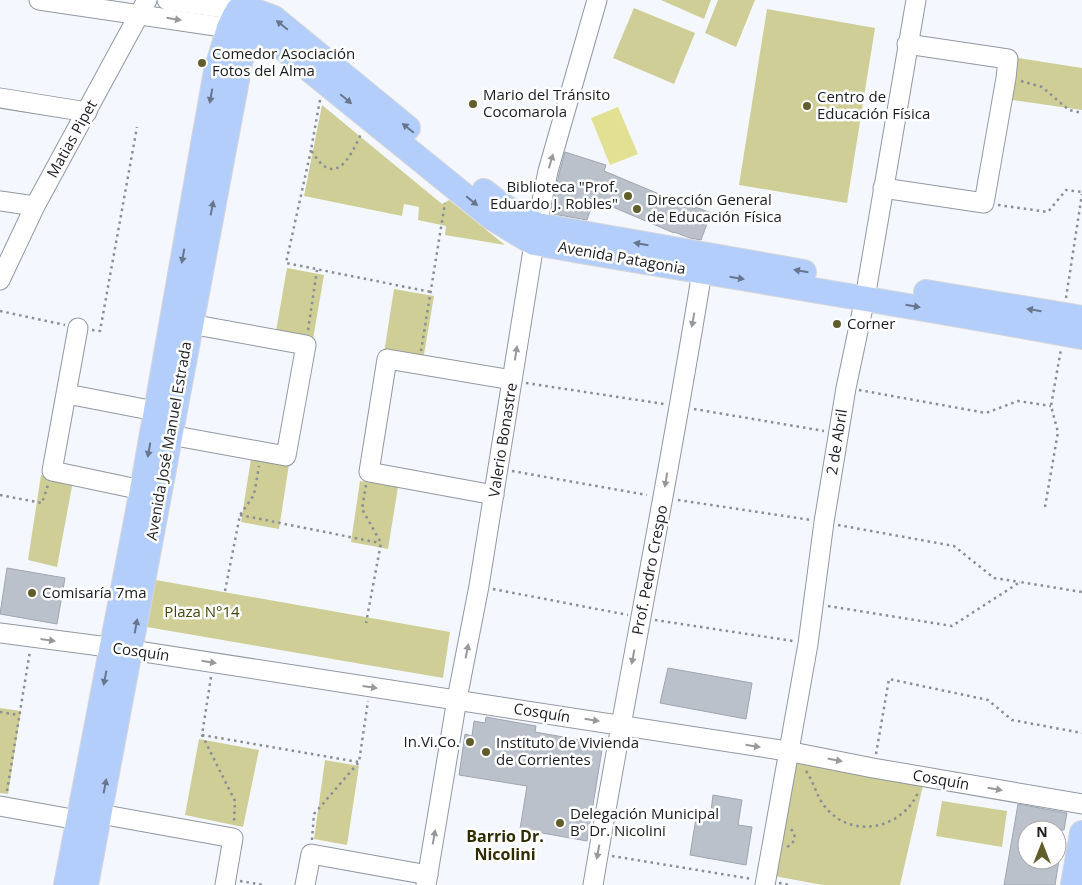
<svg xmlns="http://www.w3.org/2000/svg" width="1082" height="885" viewBox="0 0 1082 885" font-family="'Open Sans',sans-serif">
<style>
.green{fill:#cece96}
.water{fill:#e2e093}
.building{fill:#bac1ca;stroke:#a0a6b0}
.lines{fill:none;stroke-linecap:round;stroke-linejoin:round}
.minor-casing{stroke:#9298a1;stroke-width:21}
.major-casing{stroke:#d6d6d7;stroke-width:26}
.path{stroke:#8b8e93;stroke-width:2.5;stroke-dasharray:2.5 4;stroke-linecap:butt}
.minor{stroke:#fff;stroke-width:19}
.major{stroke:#b3cefa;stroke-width:24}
.oneway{fill:#98999b}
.oneway2{fill:#67768e}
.poi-dot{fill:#605f2c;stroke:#fff;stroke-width:2}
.labels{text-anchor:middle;stroke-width:5;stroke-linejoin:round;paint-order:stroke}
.poi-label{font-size:15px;fill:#1b1d21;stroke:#fff;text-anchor:start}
.street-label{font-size:15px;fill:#1b1d21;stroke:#fff}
.park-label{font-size:15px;fill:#474508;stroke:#fff}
.neighbourhood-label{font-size:16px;font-weight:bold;fill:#2f2d02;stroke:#fff}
</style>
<rect width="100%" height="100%" fill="#f4f8fe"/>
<g class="green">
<polygon points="661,0 711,0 704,19"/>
<polygon points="718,0 755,0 736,47 705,33"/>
<polygon points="634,8 695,33 674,84 613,58"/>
<polygon points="767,9 875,28 847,203 739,185"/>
<polygon points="1018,58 1082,68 1082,110 1012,100"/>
<polygon points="322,105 442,204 449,200 505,245 445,235 446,226 418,220 419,207 404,204 402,216 304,196"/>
<polygon points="287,268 324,275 313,339 276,331"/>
<polygon points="394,289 434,296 423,360 384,353"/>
<polygon points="251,459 289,464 279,529 241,522"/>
<polygon points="41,475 73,481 57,567 28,560"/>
<polygon points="360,481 398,487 388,549 351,542"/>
<polygon points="150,579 450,632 443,678 141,626"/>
<polygon points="0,708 21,711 8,794 0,793"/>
<polygon points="199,739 259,750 243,827 185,815"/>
<polygon points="325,760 359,766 347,845 314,839"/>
<polygon points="805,762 924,781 900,885 823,885 774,876 796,764"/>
<polygon points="942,801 1007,811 1002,847 936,836"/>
</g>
<polygon class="water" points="618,107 638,154 610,165 591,118"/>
<g class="building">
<polygon points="565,152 606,165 604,171 695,209 696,207 711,213 701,240 690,238 674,232 674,233 594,199 587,220 553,214 551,211 559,174"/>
<polygon points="7,568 65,578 57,624 0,614"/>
<polygon points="668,668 752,683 746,719 660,703"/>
<polygon points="486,717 536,726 535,732 603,744 587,841 520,829 527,786 459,775 465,734 472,736 474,721 485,723"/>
<polygon points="713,795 742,800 738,825 752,827 746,865 690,855 696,818 710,820"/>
<polygon points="1018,804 1067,813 1064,830 1027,830 1027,860 1059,860 1055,885 1004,885"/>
</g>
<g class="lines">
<defs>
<g id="minor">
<polyline points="39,0 229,28"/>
<polyline points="167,0 238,10"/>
<polyline points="0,98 87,112"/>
<polyline points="883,188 984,203 1006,78 1008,59 907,44"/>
<polyline points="0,201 35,206"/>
<polyline points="0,280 35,206 147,0"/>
<polyline points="78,328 52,471 142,490"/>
<polyline points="67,394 155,411"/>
<polyline points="170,435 286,456 306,345 190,324"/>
<polyline points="494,495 369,472 387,359 512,380"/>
<polyline points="0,633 131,650 787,751 873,768 1082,804"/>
<polyline points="0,806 78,820"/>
<polyline points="100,814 233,838 225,885"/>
<polyline points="305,885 311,854 428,875"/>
<polyline points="426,885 457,699 479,586 537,225 548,171 597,0"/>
<path d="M593,885C628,676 671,468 704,259"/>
<polyline points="765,885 808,644 824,522 846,388 865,298 916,0"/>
</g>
<g id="major">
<polyline points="238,10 258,12 274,18 408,128"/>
<path d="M229,28L250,30L264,33L491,217L515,232L534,243C717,275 900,303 1082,337"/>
<polyline points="484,191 499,203 537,225 804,272"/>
<polyline points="926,292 1082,318"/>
<polyline points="66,885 142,490 216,71 229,28 235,15"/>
<polyline points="86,885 243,48 256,17"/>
<polyline points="1073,885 1082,833"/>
</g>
</defs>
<use href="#minor" class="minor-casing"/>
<use href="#major" class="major-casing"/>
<g class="path">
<polyline points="1021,81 1042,87 1069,110 1082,113"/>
<path d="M320,100L311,150C334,189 349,160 361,134"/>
<polyline points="311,150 286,263 431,292"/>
<polyline points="998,205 1048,212 1066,190 1082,192"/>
<polyline points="1066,298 1082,194"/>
<polyline points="0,311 65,325"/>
<polyline points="92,330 100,331 137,127"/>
<polyline points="308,330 317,270"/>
<polyline points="421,351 445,203"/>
<polyline points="526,383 664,404"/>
<polyline points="859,390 986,413 1018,401 1051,406"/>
<polyline points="694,409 824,431"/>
<polyline points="512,471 647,495"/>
<polyline points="366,485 362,509 381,543 366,623"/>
<polyline points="0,495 42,503 48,485"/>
<polyline points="678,500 811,520"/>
<polyline points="1045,507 1058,432 1051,406 1061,349"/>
<polyline points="240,515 380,543"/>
<polyline points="838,525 954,546 994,578 1020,582"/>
<polyline points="493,589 628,615"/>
<polyline points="225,591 240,515 254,495 259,466"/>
<polyline points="828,606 952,626 1020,582 1082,592"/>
<polyline points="655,620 793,641"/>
<polyline points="211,677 202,735 235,801 234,823"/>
<polyline points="0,712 19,715"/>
<polyline points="202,735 358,762"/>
<polyline points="876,754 889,679 988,700 1012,720 1082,733"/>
<path d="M806,771C817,787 816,800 832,814C860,839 906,825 919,790"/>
<polyline points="7,791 30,651"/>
<polyline points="312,840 314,814 359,762 368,701"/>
<path d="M787,847C796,842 797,835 790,828"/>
<polyline points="612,856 752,879"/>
<polyline points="240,881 263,885"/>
<polyline points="779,883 790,885"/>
</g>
<use href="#minor" class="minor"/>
<use href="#major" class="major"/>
</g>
<defs><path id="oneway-solid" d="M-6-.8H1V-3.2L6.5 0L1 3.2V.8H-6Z" transform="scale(1.25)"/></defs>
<g class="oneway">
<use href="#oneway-solid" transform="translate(174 19) rotate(9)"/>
<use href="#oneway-solid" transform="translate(551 161) rotate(-74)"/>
<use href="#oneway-solid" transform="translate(693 320) rotate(100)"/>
<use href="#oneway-solid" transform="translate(516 353) rotate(-81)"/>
<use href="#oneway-solid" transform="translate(666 480) rotate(99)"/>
<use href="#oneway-solid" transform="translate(48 640) rotate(8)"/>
<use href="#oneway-solid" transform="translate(467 651) rotate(-79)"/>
<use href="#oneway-solid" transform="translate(633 657) rotate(101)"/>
<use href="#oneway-solid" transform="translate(209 662) rotate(9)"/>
<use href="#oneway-solid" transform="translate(370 687) rotate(8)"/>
<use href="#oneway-solid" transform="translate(592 720) rotate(9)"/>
<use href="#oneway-solid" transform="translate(753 746) rotate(9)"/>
<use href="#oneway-solid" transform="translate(835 760) rotate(11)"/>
<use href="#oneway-solid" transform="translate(995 789) rotate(10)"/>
<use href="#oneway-solid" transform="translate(434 837) rotate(-80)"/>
<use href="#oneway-solid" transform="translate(598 852) rotate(100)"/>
</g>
<g class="oneway2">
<use href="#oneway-solid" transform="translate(282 25) rotate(-141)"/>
<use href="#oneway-solid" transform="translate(211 96) rotate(100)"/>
<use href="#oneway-solid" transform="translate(346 99) rotate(40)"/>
<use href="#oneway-solid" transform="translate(408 128) rotate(-141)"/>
<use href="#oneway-solid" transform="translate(472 201) rotate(39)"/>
<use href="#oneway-solid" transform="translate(212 208) rotate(-79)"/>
<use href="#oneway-solid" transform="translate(641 244) rotate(-170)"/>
<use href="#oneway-solid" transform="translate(183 256) rotate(100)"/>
<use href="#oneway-solid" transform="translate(801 271) rotate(-170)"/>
<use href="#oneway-solid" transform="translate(737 278) rotate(9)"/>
<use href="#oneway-solid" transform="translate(913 306) rotate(10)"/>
<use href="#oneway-solid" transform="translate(1034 310) rotate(-171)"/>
<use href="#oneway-solid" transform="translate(149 450) rotate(100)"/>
<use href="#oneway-solid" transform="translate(136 626) rotate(-80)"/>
<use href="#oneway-solid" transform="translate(105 678) rotate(101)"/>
<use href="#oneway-solid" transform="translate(105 786) rotate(-79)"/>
</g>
<g class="poi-dot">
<circle cx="202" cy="63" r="5"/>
<circle cx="473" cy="104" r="5"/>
<circle cx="807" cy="106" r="5"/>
<circle cx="628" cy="196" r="5"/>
<circle cx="637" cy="209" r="5"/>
<circle cx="837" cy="324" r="5"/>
<circle cx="32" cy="593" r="5"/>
<circle cx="470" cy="742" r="5"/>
<circle cx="486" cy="752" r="5"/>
<circle cx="560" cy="823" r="5"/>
</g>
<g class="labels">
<g class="poi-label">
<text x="212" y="59">Comedor Asociación<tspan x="212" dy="17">Fotos del Alma</tspan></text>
<text x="483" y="100">Mario del Tránsito<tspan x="483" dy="17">Cocomarola</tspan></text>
<text x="817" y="102">Centro de<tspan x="817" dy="17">Educación Física</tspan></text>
<text x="618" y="192" text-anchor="end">Biblioteca "Prof.<tspan x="618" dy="17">Eduardo J. Robles"</tspan></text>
<text x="647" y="205">Dirección General<tspan x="647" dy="17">de Educación Física</tspan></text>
<text x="847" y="329">Corner</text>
<text x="42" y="598">Comisaría 7ma</text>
<text x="460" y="747" text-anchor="end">In.Vi.Co.</text>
<text x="496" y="748">Instituto de Vivienda<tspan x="496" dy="17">de Corrientes</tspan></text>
<text x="570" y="819">Delegación Municipal<tspan x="570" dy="17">Bº Dr. Nicolini</tspan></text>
</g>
<g class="street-label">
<text transform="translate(72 139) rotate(-61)" y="5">Matias Pipet</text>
<text transform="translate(622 258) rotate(10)" y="5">Avenida Patagonia</text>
<text transform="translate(503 440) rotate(-81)" y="5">Valerio Bonastre</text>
<text transform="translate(169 441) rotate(-80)" y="5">Avenida José Manuel Estrada</text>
<text transform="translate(837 442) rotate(-81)" y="5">2 de Abril</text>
<text transform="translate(650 570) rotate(-79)" y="5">Prof. Pedro Crespo</text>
<text transform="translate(141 652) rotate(8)" y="5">Cosquín</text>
<text transform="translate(542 713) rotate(9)" y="5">Cosquín</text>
<text transform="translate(941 780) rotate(10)" y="5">Cosquín</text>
</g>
<g class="park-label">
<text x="202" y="617">Plaza N°14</text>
</g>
<g class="neighbourhood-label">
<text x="505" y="842">Barrio Dr.<tspan x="505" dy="18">Nicolini</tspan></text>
</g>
</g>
<g transform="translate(1042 845)"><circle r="24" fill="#ffffff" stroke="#a4a5a6"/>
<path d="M0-4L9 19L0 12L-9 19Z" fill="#605f2c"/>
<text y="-8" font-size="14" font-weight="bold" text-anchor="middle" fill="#1b1d21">N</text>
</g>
</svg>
